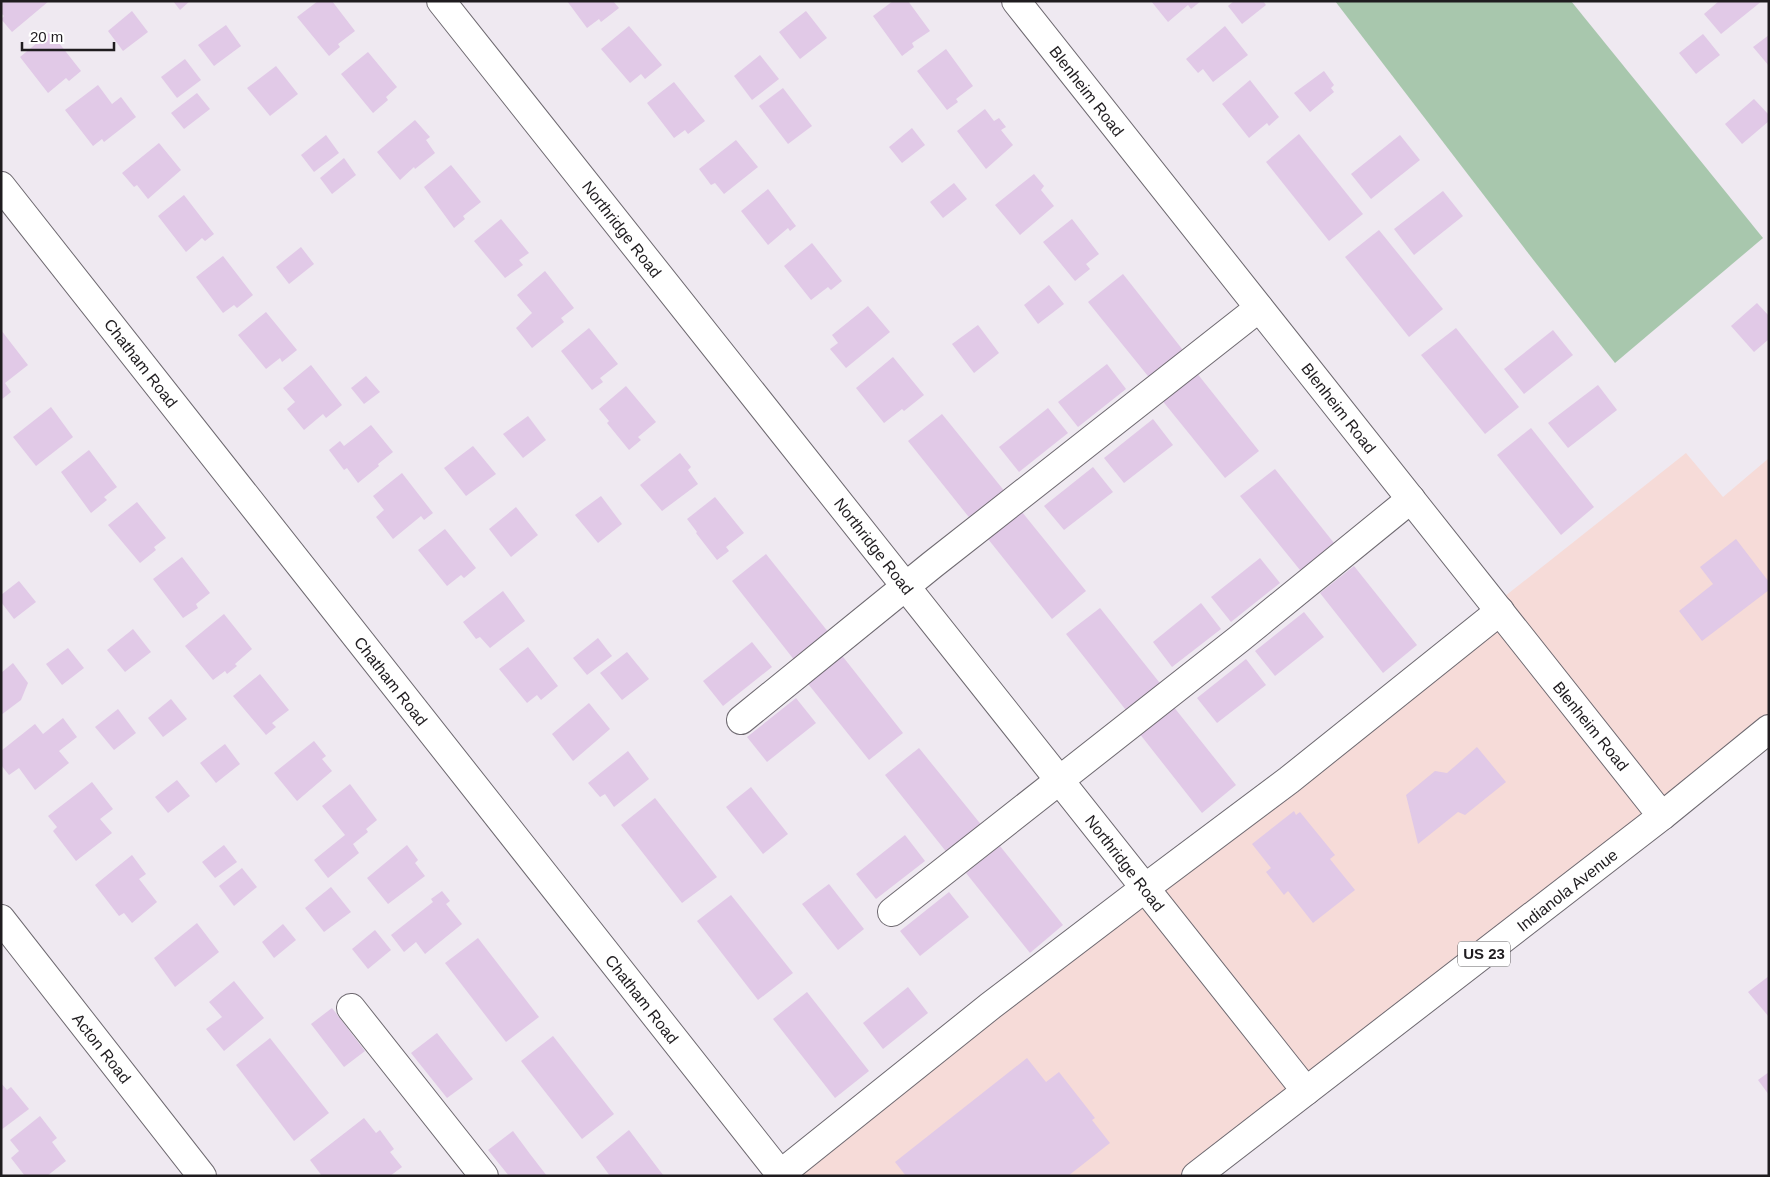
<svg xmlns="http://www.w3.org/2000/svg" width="1770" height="1177" viewBox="0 0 1770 1177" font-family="Arial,sans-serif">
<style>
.commercial{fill:#f6dbd8}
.forest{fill:#a8c7ad}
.building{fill:#e1c9e7}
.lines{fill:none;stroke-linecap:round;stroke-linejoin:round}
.minor-casing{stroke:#6e6970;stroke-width:30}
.major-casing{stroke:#6e6970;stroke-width:30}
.minor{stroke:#fff;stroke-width:28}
.major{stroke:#fff;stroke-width:28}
.labels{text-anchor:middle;stroke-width:4.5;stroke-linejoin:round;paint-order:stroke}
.shield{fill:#fff;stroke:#626062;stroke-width:1}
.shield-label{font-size:15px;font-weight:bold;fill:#1f1c1f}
.street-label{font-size:16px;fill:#1f1c1f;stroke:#fff}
</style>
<rect width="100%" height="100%" fill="#efe9f1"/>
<polygon class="commercial" points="1686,453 1723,497 1769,458 1769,714 1187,1176 772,1176"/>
<polygon class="forest" points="1335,1 1571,1 1763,238 1615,363 1535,262"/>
<g class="building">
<polygon points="1,1 49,1 12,32 1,19 4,16 1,13"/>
<polygon points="173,1 190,1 180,10"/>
<polygon points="318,1 332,1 355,31 338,44 340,47 329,56 297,17"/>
<polygon points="567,1 613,1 619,8 601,22 599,19 587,28"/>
<polygon points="893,1 908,1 930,31 912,43 914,47 902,56 873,16"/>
<polygon points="1151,1 1201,1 1191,9 1188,5 1168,22"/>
<polygon points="1234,1 1263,1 1266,5 1242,24 1228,6"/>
<polygon points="1719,1 1762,1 1721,34 1704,14"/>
<polygon points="132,11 148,32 123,51 108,31"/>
<polygon points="806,11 827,38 800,59 779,32"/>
<polygon points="226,25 241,46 214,66 198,45"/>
<polygon points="629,26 662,65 645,79 641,74 630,83 601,49"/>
<polygon points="1225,26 1248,55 1213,82 1203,69 1198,73 1186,59"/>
<polygon points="49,33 57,44 59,43 81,71 69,81 66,78 48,93 20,57"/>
<polygon points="1703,34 1720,55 1696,74 1679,53"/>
<polygon points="1769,35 1769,66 1753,47"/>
<polygon points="946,49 973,86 956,99 958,102 947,110 917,71"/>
<polygon points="368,52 397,87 386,97 388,100 373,113 341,74"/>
<polygon points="760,55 779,79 752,100 734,76"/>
<polygon points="185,59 201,80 177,98 161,77"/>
<polygon points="276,66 298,94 270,116 247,88"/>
<polygon points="1324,71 1334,85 1331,88 1334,92 1310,112 1294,93"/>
<polygon points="1250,80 1279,117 1269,126 1267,123 1249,138 1222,104"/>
<polygon points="674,82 705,121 688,134 685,130 674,138 647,103"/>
<polygon points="98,85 112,104 121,97 136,117 104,142 102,139 93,146 65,110"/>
<polygon points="783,88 812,126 788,144 759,106"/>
<polygon points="197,93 210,109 184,129 171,113"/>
<polygon points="1754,99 1769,115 1769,121 1742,144 1725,124"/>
<polygon points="985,109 994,121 999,118 1006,127 1001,130 1013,145 986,169 957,131"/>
<polygon points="415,120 430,137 426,140 435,153 415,169 414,167 400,180 377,152"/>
<polygon points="912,128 925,145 902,163 889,147"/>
<polygon points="1299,134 1363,214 1329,241 1266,162"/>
<polygon points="326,135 339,153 314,172 301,155"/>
<polygon points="1400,135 1420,160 1371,199 1351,174"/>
<polygon points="736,140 758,167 724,194 715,183 711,185 699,169"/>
<polygon points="159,143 181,170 148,199 137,185 134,187 122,173"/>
<polygon points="344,158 356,175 332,194 320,178"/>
<polygon points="451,165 481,202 463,216 465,219 454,228 424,187"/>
<polygon points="1034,174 1044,186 1041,190 1054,206 1020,235 995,205"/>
<polygon points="954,183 967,199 943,218 930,202"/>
<polygon points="768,189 796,226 790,231 788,228 768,245 741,211"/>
<polygon points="1443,191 1463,216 1414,255 1394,229"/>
<polygon points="184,195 214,234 205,241 202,238 186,252 158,216"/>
<polygon points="501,219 529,253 519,260 523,265 505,278 474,241"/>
<polygon points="1072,219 1099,254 1086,264 1090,269 1075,281 1043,242"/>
<polygon points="1379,230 1443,309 1409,337 1345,257"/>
<polygon points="812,243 842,281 831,290 828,287 811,300 784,266"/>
<polygon points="301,247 314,264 289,284 276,267"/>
<polygon points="223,256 253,295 237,308 234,305 223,313 196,277"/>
<polygon points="545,271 574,308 561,318 564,322 532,348 516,328 532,313 517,295"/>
<polygon points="1123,274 1186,354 1152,381 1088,302"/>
<polygon points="1049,285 1064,304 1038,324 1024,305"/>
<polygon points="1757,303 1769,316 1769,339 1754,352 1731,326"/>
<polygon points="868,306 890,332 846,368 830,349 838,343 832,335"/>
<polygon points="266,312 297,350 282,362 280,358 266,369 238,335"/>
<polygon points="978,325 999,353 974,373 952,344"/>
<polygon points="589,328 618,364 600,378 603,382 592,390 561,351"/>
<polygon points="1456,328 1519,407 1485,434 1421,355"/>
<polygon points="1,330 28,365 5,383 11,392 1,400"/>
<polygon points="1553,330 1573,355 1524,394 1504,369"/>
<polygon points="893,357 924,395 904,411 902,409 884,423 856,388"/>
<polygon points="1107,364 1126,389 1078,427 1058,402"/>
<polygon points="311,365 342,405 326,418 323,414 304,430 287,409 295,402 283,388"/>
<polygon points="1196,372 1259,451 1225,478 1161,399"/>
<polygon points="366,376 380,392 364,404 351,388"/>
<polygon points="1598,385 1617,410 1568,448 1548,423"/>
<polygon points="626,386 656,422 638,437 641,440 629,450 607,423 609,421 599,409"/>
<polygon points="51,407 73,437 36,466 13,437"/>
<polygon points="1048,408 1068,433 1019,472 999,447"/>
<polygon points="942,414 1006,493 972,521 908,441"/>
<polygon points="528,416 546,440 523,458 503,434"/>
<polygon points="1153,419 1173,445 1124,483 1104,458"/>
<polygon points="371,425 393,452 378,464 379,466 358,483 347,468 344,470 329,450 340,441 344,446"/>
<polygon points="1531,428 1594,507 1561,535 1497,455"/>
<polygon points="473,446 496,474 466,496 444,468"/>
<polygon points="89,450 117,487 104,497 107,500 91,513 61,472"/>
<polygon points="680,453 691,467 688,470 698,484 662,511 640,485"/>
<polygon points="1093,467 1113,492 1064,530 1044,506"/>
<polygon points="1275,469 1338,548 1304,575 1240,496"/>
<polygon points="402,473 433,513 424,520 421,516 393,539 376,517 384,510 373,496"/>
<polygon points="601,496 622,524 598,543 575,515"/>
<polygon points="715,497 744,533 726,547 729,551 717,560 696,533 697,532 687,519"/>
<polygon points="137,502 166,538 154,547 156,550 140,563 108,525"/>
<polygon points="516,507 538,535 511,557 489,529"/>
<polygon points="1022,512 1086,591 1052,619 988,539"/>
<polygon points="445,529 476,568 464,578 461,575 447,586 418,550"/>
<polygon points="1736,539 1769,582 1769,590 1702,641 1679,611 1713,584 1700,567"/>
<polygon points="766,554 829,633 795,661 732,581"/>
<polygon points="182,557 210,593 196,604 198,608 183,618 153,579"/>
<polygon points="1260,558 1280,583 1231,622 1211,597"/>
<polygon points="1354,566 1417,645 1383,673 1320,593"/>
<polygon points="19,581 36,602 14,619 1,602 1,595"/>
<polygon points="503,591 525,621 490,648 480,637 476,639 463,622"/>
<polygon points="1201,603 1221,629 1172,667 1153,642"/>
<polygon points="1100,608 1163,687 1129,714 1066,634"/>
<polygon points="1304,612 1324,637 1275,676 1255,651"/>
<polygon points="224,614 252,649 235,664 237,666 227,674 225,671 213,680 185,646"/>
<polygon points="133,629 151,652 125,672 107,650"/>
<polygon points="598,638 612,656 587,675 573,658"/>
<polygon points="752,642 772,667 723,706 703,681"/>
<polygon points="528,647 558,686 541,700 537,695 527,703 499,669"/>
<polygon points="68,648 84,668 62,685 46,664"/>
<polygon points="627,652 649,679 622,700 600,673"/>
<polygon points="840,653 903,733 869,760 805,680"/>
<polygon points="1246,659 1266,685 1217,723 1197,698"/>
<polygon points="13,663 28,683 21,700 1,715 1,673"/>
<polygon points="260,674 289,710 272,723 276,727 266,735 233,696"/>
<polygon points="796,698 816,723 767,762 747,737"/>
<polygon points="171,699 187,719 163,737 148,718"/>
<polygon points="589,703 610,729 573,761 552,734"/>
<polygon points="1173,706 1236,785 1202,813 1139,733"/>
<polygon points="118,709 136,733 114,750 95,727"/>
<polygon points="63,718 77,737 59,751 69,763 35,790 19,768 9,775 1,765 1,751 35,724 43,734"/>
<polygon points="314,741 326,756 322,759 332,771 297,801 274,773"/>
<polygon points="225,744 240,764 216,783 200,763"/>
<polygon points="1477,747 1506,782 1465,815 1458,812 1418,844 1406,795 1435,771 1447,773"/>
<polygon points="919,748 983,827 948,854 885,775"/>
<polygon points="628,751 649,779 614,807 605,794 600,797 588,783"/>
<polygon points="177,780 190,796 168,813 155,797"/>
<polygon points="92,782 113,809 100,819 112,833 76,861 53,831 57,827 48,816"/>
<polygon points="350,784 377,820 366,829 368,832 353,844 359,853 328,878 314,860 345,835 322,806"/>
<polygon points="751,787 788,834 763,854 726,807"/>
<polygon points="655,798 717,877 682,903 621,825"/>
<polygon points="1294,811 1296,815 1300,812 1335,855 1330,859 1355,890 1313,923 1288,891 1284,895 1266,872 1271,868 1252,844"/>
<polygon points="905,835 925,861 876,899 856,874"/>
<polygon points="224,845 237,862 215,878 202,862"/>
<polygon points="407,845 418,860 415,863 425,876 388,904 367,878"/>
<polygon points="1000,846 1063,925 1030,953 966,873"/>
<polygon points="132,855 146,874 139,879 157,902 132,923 124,913 119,916 95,885"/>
<polygon points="242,868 257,887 234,906 219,886"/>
<polygon points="829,884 864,929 838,950 802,904"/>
<polygon points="331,887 351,912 324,932 305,908"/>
<polygon points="442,891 450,901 446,904 462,924 425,954 416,942 404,952 391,935 433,902 431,899"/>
<polygon points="949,892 969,917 920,956 900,931"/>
<polygon points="731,895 793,973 758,1000 697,921"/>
<polygon points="197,923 219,952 175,987 154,958"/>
<polygon points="283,924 296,940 274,958 262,942"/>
<polygon points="375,930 391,950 368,969 352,949"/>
<polygon points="478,938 539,1017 506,1042 445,963"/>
<polygon points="1769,976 1769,1017 1748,992"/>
<polygon points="234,981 264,1018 224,1051 206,1029 222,1017 209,1002"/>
<polygon points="908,987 928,1013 883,1049 863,1023"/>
<polygon points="807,992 869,1071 835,1098 773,1019"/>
<polygon points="332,1008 365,1051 344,1067 311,1024"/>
<polygon points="437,1033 473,1079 447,1098 411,1053"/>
<polygon points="553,1036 614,1114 582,1139 521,1061"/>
<polygon points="270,1038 329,1113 294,1141 236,1065"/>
<polygon points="1027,1058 1046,1082 1059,1072 1095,1118 1092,1120 1110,1143 1068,1176 906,1176 895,1162"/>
<polygon points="1769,1072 1769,1095 1758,1080"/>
<polygon points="1,1083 7,1090 11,1087 29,1109 1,1130"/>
<polygon points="40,1116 57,1138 52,1142 66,1161 47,1176 25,1176 11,1158 19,1151 10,1140"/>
<polygon points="364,1118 376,1133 380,1130 394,1149 390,1152 402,1167 390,1176 322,1176 310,1160"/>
<polygon points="629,1130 660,1171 664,1176 610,1176 596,1157"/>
<polygon points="513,1131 530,1154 547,1176 509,1176 488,1150"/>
</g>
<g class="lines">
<defs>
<g id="minor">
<polyline points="441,1 1306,1091"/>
<polyline points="1016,1 1662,816"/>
<polyline points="1,186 782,1176"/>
<polyline points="741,720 932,565 1259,308"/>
<polyline points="892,912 1239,639 1411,499"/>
<polyline points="1,919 202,1176"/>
<polyline points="351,1008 484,1176"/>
<polyline points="778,1176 989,1007 1145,888 1289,780 1500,611"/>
</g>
<polyline id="major" points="1196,1176 1662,816 1769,729"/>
</defs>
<use href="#minor" class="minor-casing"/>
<use href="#major" class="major-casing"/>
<use href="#minor" class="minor"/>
<use href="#major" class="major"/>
</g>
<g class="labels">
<rect class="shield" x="1458" y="941.5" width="52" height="25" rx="4"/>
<g class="shield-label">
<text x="1484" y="959">US 23</text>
</g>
<g class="street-label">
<text transform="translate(1087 91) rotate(52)" y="6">Blenheim Road</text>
<text transform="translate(622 229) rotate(52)" y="6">Northridge Road</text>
<text transform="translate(141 363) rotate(52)" y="6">Chatham Road</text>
<text transform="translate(1339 408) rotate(52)" y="6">Blenheim Road</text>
<text transform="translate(874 546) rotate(52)" y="6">Northridge Road</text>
<text transform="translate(391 681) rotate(52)" y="6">Chatham Road</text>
<text transform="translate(1591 726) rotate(51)" y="6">Blenheim Road</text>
<text transform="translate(1125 863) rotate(52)" y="6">Northridge Road</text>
<text transform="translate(1567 890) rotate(-38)" y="6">Indianola Avenue</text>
<text transform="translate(642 999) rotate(52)" y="6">Chatham Road</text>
<text transform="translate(102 1048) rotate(52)" y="6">Acton Road</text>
</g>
</g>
<rect width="1770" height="1177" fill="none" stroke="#1f1c1f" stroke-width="5"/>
<path d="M22 42v8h92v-8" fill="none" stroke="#1f1c1f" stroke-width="2.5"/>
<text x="30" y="42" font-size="15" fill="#1f1c1f" stroke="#ffffff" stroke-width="4" paint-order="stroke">20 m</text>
</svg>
